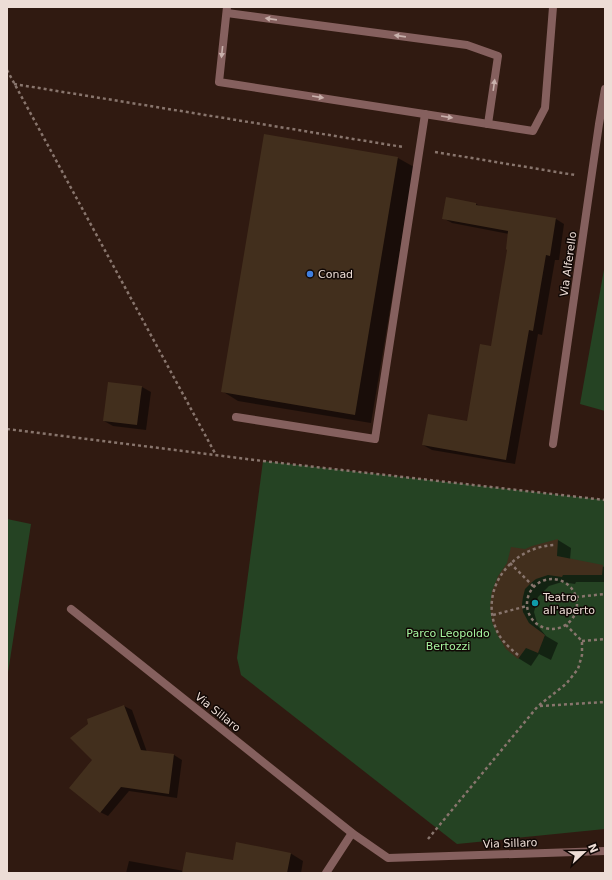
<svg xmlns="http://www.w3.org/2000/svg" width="612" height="880" viewBox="0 0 612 880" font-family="'DejaVu Sans',sans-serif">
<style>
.green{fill:#254323}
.shadow{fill:#0007}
.building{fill:#422f1d}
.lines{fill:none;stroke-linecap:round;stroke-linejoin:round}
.path{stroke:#88756d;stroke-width:2.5;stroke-dasharray:3 3;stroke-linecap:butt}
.service{stroke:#85605e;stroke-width:8}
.minor{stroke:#85605e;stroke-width:8}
.oneway{fill:#c9b1ac}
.shop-dot{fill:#3f7fe0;stroke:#110805;stroke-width:1.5}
.culture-dot{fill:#0f9aa8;stroke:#110805;stroke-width:1.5}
.labels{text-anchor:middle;stroke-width:3;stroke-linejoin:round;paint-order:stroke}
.street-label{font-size:11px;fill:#edddd6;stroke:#110805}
.poi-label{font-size:11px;fill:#edddd6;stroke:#110805;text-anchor:start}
.park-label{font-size:11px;fill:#a5f49f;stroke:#110805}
</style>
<rect width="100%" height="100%" fill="#301a11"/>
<g class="green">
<polygon points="605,264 605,411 580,404"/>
<polygon points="263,461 605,500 605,829 457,844 241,675 237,658"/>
<polygon points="7,519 31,524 7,679"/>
</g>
<g class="shadow">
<polygon points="265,135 398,158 414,167 371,423 238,401 222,391"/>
<polygon points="476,204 480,206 556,219 564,224 559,260 555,260 542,335 538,334 515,464 432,450 423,445 468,422 492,348 508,249 509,234 452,223 443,218"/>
<polygon points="142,387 151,392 146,430 113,426 104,421"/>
<polygon points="558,540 571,548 570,560 605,567 605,582 576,582 575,584 562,582 549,586 538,597 534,612 538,626 546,636 558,643 551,660 539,654 531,666 518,658 507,648 525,551 532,547"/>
<polygon points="124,706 132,710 147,752 174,755 182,760 177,798 129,791 108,816 100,812 93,760"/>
<polygon points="290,853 303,861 301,873 126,873 129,861 184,871 234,861"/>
</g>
<g class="building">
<polygon points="264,134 398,157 355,415 221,392"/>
<polygon points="446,197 476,203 476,205 556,218 550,256 546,255 533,331 529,330 506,460 422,445 428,414 467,421 480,344 491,346 507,250 506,249 508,231 442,219"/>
<polygon points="108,382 142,386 137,425 103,421"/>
<polygon points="558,539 557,556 603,565 602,575 563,575 562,577 548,575 536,579 531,583 525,589 523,597 522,604 523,612 529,623 545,635 538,653 526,648 518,659 506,649 498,636 492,622 490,606 492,591 498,576 507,563 511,547 525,549 532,546"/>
<polygon points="124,705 141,750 174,754 169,794 121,787 100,813 69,788 92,760 70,738 88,724 87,719"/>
<polygon points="236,842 291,853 287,873 182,873 186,852 233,860"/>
</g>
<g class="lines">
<g class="path">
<polyline points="7,70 216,455"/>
<polyline points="14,84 403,147"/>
<polyline points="435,152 575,175"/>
<polyline points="7,429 263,461 605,500"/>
<polyline points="510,563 534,587"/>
<circle cx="552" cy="604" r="25"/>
<polyline points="576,597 605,594"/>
<polyline points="493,615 527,606"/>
<polyline points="582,641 605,639"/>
<path d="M518,655C511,649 504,643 499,635C476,592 510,546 556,545"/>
<polyline points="540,706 605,702"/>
<polyline points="428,839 538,706 566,684 578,669 582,655 582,641 566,625"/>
</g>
<g class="service">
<polyline points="227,7 219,82 533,131 545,108 553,7"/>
<polyline points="227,13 467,45 498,56 488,124"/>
<polyline points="236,417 375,439 425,114"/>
</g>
<g class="minor">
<polyline points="553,444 599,124 605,89"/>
<polyline points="71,609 352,833 388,858 605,851"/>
<polyline points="326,873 352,833"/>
</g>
</g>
<defs><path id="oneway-solid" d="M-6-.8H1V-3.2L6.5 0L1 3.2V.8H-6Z"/></defs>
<g class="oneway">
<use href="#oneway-solid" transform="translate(271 19) rotate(-172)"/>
<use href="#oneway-solid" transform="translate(400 36) rotate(-172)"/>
<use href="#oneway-solid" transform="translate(222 52) rotate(96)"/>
<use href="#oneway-solid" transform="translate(494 85) rotate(-82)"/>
<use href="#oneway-solid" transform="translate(318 97) rotate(9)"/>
<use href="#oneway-solid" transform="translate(447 117) rotate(9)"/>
</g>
<circle class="shop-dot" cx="310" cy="274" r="4"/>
<circle class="culture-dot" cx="535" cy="603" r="4"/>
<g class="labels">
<g class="street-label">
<text transform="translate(568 264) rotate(-82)" y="4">Via Alferello</text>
<text transform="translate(218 712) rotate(39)" y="4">Via Sillaro</text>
<text transform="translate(510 843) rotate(-2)" y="4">Via Sillaro</text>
</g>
<g class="poi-label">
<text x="318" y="278">Conad</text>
<text x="543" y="601">Teatro<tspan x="543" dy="13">all'aperto</tspan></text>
</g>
<g class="park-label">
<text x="448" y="637">Parco Leopoldo<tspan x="448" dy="13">Bertozzi</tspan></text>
</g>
</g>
<rect width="612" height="880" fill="none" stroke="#edddd6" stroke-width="16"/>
<g transform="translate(584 852) rotate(68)" stroke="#110805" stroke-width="3" paint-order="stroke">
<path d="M0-3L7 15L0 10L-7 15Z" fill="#edddd6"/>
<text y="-6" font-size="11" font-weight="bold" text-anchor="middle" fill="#edddd6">N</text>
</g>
</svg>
